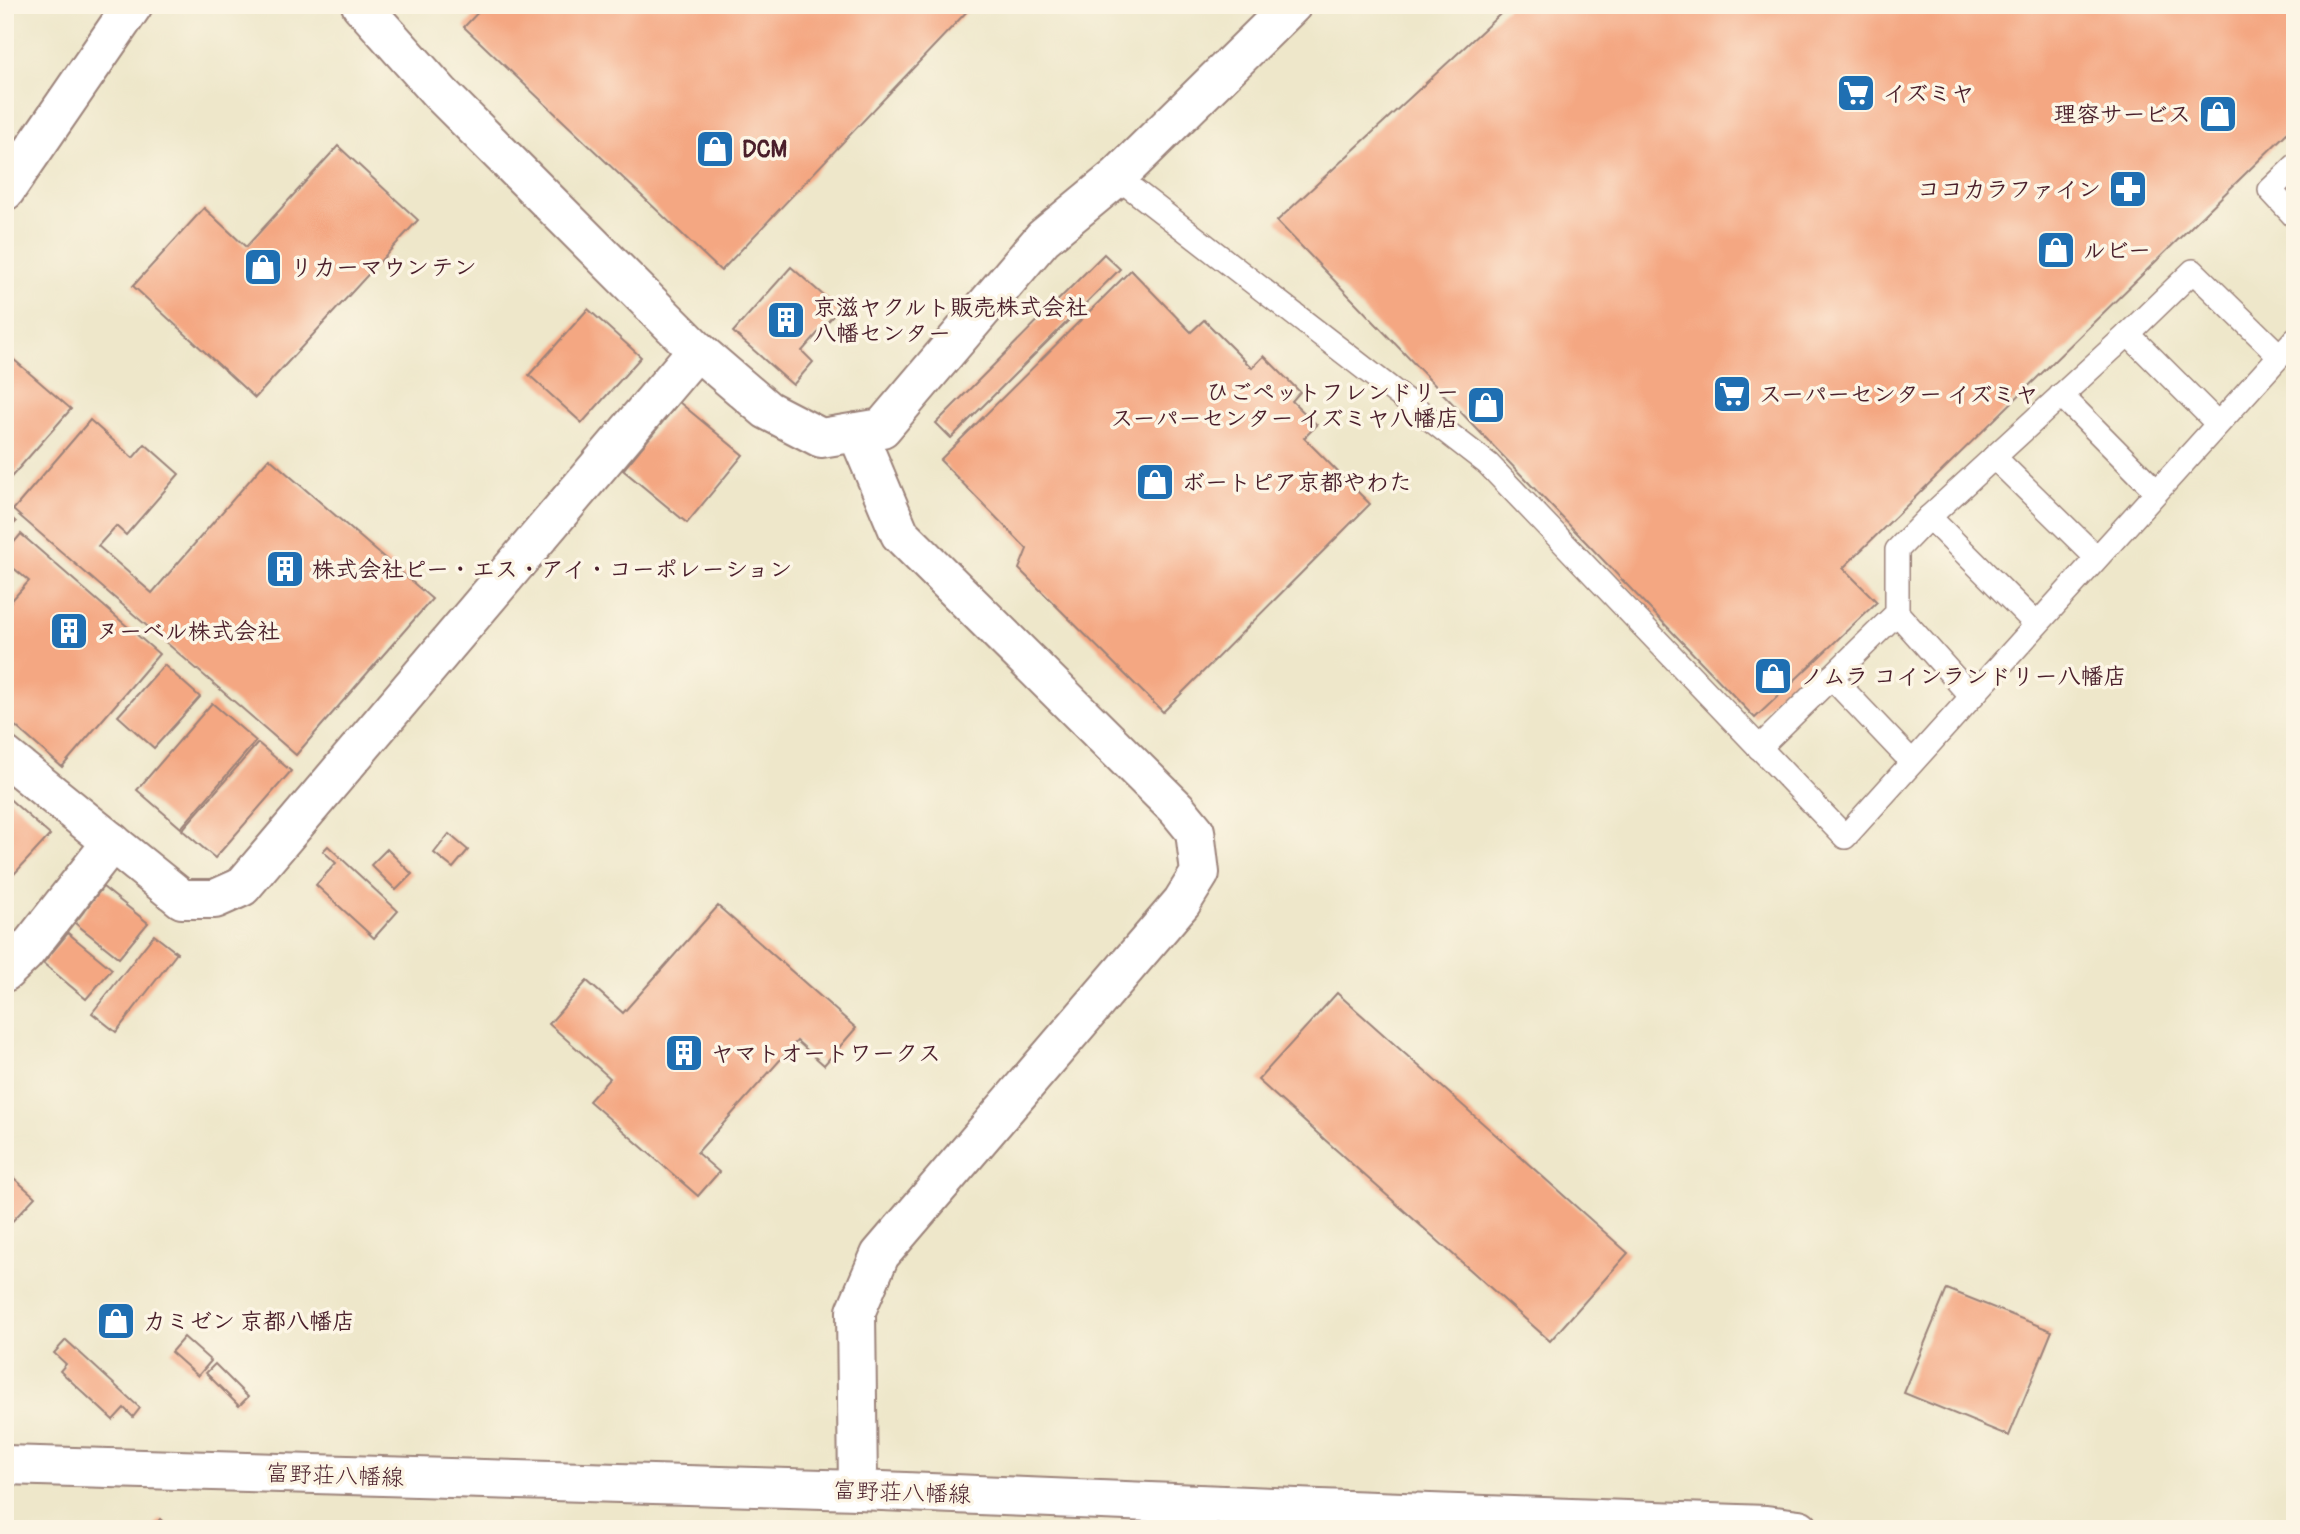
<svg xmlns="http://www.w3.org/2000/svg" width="2300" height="1534" viewBox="0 0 2300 1534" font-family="Pangolin,'Klee One',sans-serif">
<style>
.building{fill:#f4a782}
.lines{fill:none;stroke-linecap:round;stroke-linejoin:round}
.service-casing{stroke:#9c837a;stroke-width:26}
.minor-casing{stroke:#9c837a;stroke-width:42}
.tertiary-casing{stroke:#9c837a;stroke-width:42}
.secondary-casing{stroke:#9c837a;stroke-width:42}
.service{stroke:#fff;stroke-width:23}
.minor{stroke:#fff;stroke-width:38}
.tertiary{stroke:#fff;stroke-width:38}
.secondary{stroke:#fff;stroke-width:38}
.labels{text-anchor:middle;stroke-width:7;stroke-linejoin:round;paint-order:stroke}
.poi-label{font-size:23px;font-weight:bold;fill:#4a1f2b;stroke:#fcf5e5;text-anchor:start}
.street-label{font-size:23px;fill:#4a1f2b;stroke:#fcf5e5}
</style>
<rect width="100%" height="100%" fill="#fcf5e5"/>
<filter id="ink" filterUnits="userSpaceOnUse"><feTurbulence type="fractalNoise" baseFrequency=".0143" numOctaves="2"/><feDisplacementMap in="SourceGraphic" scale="14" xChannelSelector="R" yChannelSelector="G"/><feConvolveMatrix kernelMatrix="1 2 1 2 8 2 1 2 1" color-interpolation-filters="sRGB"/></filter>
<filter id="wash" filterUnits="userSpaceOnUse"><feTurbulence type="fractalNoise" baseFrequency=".00686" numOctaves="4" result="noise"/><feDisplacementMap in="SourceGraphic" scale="28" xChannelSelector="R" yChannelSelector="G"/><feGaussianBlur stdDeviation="1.57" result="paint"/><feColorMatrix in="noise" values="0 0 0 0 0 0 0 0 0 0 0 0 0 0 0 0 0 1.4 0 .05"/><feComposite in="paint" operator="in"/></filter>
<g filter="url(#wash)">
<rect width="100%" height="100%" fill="#eee7ca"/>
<g id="blocks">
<g class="building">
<polygon points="485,5 973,5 721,271 464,27"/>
<polygon points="1510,5 2295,5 2295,125 1843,568 1877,602 1755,718 1277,221"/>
<polygon points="338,146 418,220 255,398 133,286 204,208 246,247"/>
<polygon points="1104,254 1120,269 951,438 936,423"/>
<polygon points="791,267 839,309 802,351 813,362 793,385 733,332"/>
<polygon points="1131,270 1191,332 1204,320 1252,368 1264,356 1300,392 1292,401 1317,425 1304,438 1370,504 1163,712 1019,569 1027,549 940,460"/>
<polygon points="588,309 641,357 582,423 529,375"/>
<polygon points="5,352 71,409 5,484"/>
<polygon points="679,402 743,455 687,523 623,470"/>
<polygon points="90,420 133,458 145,444 179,474 126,535 116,526 98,546 152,593 269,458 432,599 296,755 13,510"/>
<polygon points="5,512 16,522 5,533"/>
<polygon points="21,534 159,654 62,767 5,717 5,608 29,581 5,561 5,553"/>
<polygon points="164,665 200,697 154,748 118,716"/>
<polygon points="212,703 256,741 181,828 137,790"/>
<polygon points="258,743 291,771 215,858 182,830"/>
<polygon points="5,795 50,835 5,884"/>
<polygon points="449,834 468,850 453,868 434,853"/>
<polygon points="328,846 398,911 374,938 316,885 336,863 323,851"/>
<polygon points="387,849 412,874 396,890 371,865"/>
<polygon points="103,887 148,923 119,958 75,923"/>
<polygon points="718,906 856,1028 824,1065 797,1041 697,1153 719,1172 698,1196 589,1101 610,1078 549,1024 587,981 623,1013"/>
<polygon points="68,933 112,969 86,999 43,963"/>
<polygon points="154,935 177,953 116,1032 92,1013"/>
<polygon points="1337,993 1628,1253 1550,1341 1258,1080"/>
<polygon points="5,1170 35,1197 5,1229"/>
<polygon points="1947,1289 2052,1331 2009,1436 1904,1393"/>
<polygon points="184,1337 211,1361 198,1376 171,1352"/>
<polygon points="66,1340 140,1408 133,1417 124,1408 113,1420 60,1371 66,1364 54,1353"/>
<polygon points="215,1364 248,1397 239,1406 206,1373"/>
<polygon points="160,1519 171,1529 152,1529"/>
</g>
</g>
</g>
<g filter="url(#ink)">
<use href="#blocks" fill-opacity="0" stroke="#9c837a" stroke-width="2"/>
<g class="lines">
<defs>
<g id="service">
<polyline points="2295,166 2270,190 2295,217"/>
<polyline points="1117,177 1488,464 1845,837 2295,339"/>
<polyline points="2128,334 2217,423"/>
<polyline points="2061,395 2156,491"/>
<polyline points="1994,457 2096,557"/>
<polyline points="1929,517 2036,624"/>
<polyline points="1897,613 1971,696"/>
<polyline points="1831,677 1912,762"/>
<polyline points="1759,748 1897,613 1897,550 1929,517 2128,334 2193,271 2280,356"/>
</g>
<g id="minor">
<polyline points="5,756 182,899 215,899 242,887 697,350"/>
<polyline points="5,972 24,954 112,842"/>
</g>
<g id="tertiary">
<polyline points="361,5 440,93 697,350 767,410 821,438 882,428 1043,238 1117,177 1292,5"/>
<polyline points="5,191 133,5"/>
<polyline points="857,432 900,534 1177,809 1195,831 1200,873 1182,902 880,1255 856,1311 858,1490"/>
</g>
<polyline id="secondary" points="5,1465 858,1490 1320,1509 1766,1525 1799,1529"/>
</defs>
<use href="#service" class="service-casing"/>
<use href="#minor" class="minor-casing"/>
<use href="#tertiary" class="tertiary-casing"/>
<use href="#secondary" class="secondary-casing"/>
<use href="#service" class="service"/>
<use href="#minor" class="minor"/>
<use href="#tertiary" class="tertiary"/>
<use href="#secondary" class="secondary"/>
</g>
</g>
<defs>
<symbol id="supermarket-square" viewBox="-11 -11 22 22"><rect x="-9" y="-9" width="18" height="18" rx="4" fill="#1f6fb2" stroke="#fcf5e5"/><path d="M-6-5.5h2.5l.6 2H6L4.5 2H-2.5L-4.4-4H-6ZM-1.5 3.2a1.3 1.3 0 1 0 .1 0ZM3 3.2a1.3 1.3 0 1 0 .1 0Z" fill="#fff"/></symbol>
<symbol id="shop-square" viewBox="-11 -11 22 22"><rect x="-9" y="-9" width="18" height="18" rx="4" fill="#1f6fb2" stroke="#fcf5e5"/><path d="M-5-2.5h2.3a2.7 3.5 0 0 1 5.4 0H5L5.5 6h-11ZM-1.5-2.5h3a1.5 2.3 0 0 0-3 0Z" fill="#fff"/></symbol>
<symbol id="pharmacy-square" viewBox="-11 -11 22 22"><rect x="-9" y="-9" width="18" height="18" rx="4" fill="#1f6fb2" stroke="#fcf5e5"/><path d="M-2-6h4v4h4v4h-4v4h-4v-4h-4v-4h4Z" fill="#fff"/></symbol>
<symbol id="building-square" viewBox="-11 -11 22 22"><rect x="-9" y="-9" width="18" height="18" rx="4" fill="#1f6fb2" stroke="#fcf5e5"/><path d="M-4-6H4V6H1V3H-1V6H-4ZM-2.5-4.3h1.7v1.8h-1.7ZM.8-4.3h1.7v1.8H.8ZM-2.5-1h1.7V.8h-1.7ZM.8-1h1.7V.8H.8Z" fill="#fff"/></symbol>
</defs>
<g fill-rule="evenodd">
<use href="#supermarket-square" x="1834" y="71" width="44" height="44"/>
<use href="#shop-square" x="2196" y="92" width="44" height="44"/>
<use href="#shop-square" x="693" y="127" width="44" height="44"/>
<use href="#pharmacy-square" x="2106" y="167" width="44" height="44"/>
<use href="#shop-square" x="2034" y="228" width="44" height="44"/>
<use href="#shop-square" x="241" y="245" width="44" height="44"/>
<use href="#building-square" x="764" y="298" width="44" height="44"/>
<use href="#supermarket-square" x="1710" y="372" width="44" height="44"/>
<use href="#shop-square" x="1464" y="383" width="44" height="44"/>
<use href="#shop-square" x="1133" y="460" width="44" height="44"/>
<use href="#building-square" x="263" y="547" width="44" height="44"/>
<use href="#building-square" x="47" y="609" width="44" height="44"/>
<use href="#shop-square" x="1751" y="654" width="44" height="44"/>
<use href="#building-square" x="662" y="1031" width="44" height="44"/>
<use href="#shop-square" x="94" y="1299" width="44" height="44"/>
</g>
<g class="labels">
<g class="poi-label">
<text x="1883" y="101">イズミヤ</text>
<text x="2191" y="122" text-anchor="end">理容サービス</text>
<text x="742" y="157">DCM</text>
<text x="2101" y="197" text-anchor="end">ココカラファイン</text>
<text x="2083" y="258">ルビー</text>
<text x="290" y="275">リカーマウンテン</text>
<text x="813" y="315">京滋ヤクルト販売株式会社<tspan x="813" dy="26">八幡センター</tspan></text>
<text x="1459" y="400" text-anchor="end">ひごペットフレンドリー<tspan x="1459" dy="26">スーパーセンター イズミヤ八幡店</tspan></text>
<text x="1759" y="402">スーパーセンター イズミヤ</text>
<text x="1182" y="490">ボートピア京都やわた</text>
<text x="312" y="577">株式会社ピー・エス・アイ・コーポレーション</text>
<text x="96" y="639">ヌーベル株式会社</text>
<text x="1800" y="684">ノムラ コインランドリー八幡店</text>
<text x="711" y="1061">ヤマトオートワークス</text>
<text x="143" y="1329">カミゼン 京都八幡店</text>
</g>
<g class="street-label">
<text transform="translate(335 1475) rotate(2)" y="8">富野荘八幡線</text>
<text transform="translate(902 1492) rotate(2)" y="8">富野荘八幡線</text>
</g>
</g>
<rect width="2300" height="1534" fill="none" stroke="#fcf5e5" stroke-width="28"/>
</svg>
